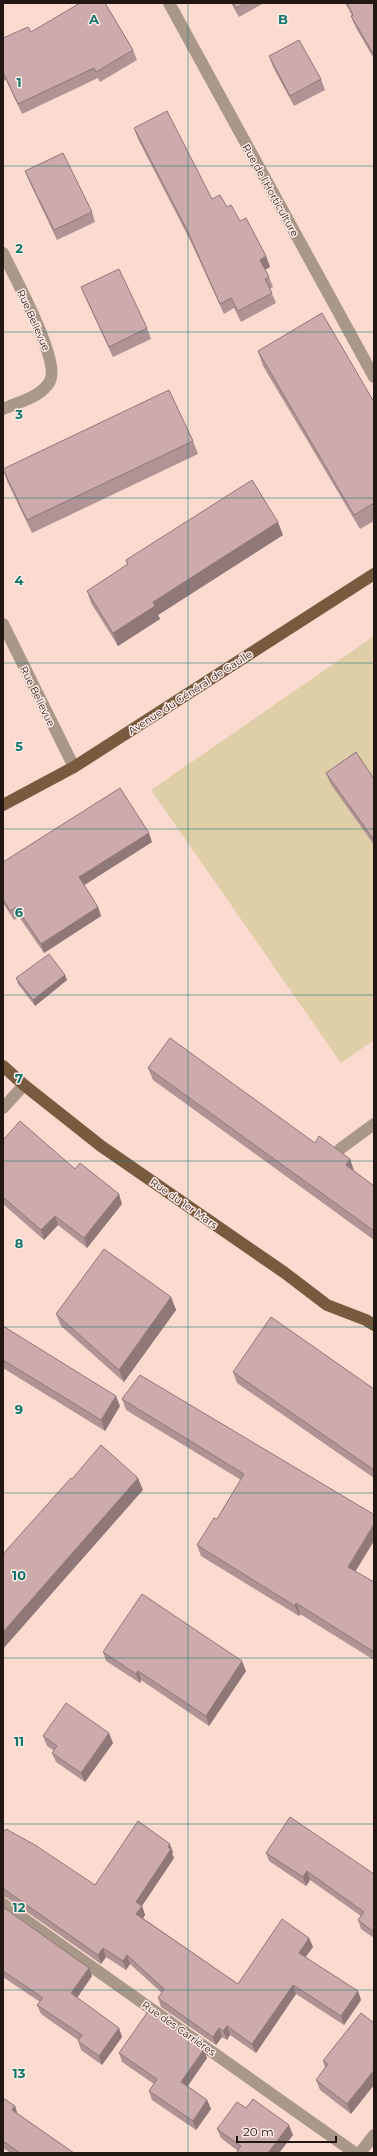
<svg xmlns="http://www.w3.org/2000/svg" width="377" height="2156" viewBox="0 0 377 2156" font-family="Montserrat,sans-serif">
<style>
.green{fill:#dfcfa8}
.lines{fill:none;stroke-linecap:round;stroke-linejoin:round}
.minor{stroke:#a99889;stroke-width:12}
.major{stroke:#785b3f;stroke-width:12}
.wall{fill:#b09394}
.shaded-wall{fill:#907878}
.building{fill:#cdabac;stroke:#907878}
.grid{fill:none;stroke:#0f766e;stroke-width:1;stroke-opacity:0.55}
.labels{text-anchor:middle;stroke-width:3;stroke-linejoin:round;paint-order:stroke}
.street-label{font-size:10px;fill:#221713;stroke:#ffeae4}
.grid-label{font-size:13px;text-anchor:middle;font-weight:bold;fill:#0f766e;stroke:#ffeae4;stroke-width:3;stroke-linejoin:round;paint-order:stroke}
</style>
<rect width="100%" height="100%" fill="#fbdacf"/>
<polygon class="green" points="374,636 374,1040 341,1063 151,790"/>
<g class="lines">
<g class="minor">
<polyline points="169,3 374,377"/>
<path d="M3,253C14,276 61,361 50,381C42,397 18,402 3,409"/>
<polyline points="3,624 74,767"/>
<polyline points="3,1108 24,1085"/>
<polyline points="340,1149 374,1124"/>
<polyline points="3,1904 355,2153"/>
<polyline points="360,2153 374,2135"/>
</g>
<g class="major">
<polyline points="3,805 74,767 374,574"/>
<polyline points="3,1066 24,1085 101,1146 285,1273 327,1305 366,1320 374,1325"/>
</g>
</g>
<g class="wall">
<polygon points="231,3 264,3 239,17"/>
<polygon points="345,3 374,3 374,59 355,26 351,16 352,15"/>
<polygon points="31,32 133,50 137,60 100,82 98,78 22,114 6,80 3,81 3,38"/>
<polygon points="269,56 321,79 325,90 294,106 273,67"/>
<polygon points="134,128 212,199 227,207 240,221 266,256 270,267 265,270 269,277 273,287 270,289 276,303 241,322 234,308 224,314 190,240 138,139"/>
<polygon points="25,171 92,212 95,222 57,240 29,181"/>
<polygon points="81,287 147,328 151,339 113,357 85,297"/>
<polygon points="258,351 374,402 374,521 360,529 263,366"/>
<polygon points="193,441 198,454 32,533 7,481 3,469"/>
<polygon points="283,535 158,615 160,619 118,646 91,603 87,591 127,565 126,560"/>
<polygon points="326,773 374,779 374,845 330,783"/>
<polygon points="152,842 84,885 98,907 101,916 44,953 19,917 14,920 3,903 3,862"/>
<polygon points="65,975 67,980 35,1006 18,984 16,978"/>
<polygon points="148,1068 350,1159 354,1171 374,1186 374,1240 153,1080"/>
<polygon points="3,1140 75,1169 122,1204 87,1248 58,1225 44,1240 3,1204"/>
<polygon points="171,1297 176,1310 124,1382 61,1326 56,1314"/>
<polygon points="3,1326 120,1406 105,1431 3,1368"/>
<polygon points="233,1372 374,1389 374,1478 237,1383"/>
<polygon points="140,1375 355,1571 374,1582 374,1660 300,1614 299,1616 201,1556 197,1545 217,1519 241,1480 126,1410 122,1399"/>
<polygon points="103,1652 246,1671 209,1726 141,1680 140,1683 106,1661"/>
<polygon points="43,1736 113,1743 85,1782 56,1762 52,1753 54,1751 47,1746"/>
<polygon points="3,1833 95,1885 173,1852 172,1854 174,1858 142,1906 145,1915 143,1918 238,1984 309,1938 313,1947 305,1957 358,1991 361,2000 344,2025 296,1994 256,2053 230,2035 227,2040 222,2037 216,2045 161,2007 158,1998 162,1993 130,1964 126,1970 106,1957 101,1964 7,1898 3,1897"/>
<polygon points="266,1853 374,1874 374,1938 361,1929 358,1920 361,1916 310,1880 306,1886 269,1861"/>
<polygon points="3,1907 92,1976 77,1998 119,2028 122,2037 102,2065 81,2050 78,2041 78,2040 41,2014 37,2005 40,2002 3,1977"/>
<polygon points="361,2013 351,2114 320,2090 316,2080 325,2068 323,2061"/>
<polygon points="119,2053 207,2058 188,2086 207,2100 211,2109 196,2130 152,2100 149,2091 154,2084 122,2062"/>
<polygon points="3,2098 15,2106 17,2113 74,2153 10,2153 3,2148"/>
<polygon points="246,2108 293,2135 279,2153 236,2153 238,2151 221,2138 217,2129"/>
</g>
<g class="shaded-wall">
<polygon points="266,256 270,267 264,270 260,260"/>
<polygon points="278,522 283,535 158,615 160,619 118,646 113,633 153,602"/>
<polygon points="149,833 152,842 83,886 79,877"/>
<polygon points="98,907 101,916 44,953 41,944"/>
<polygon points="65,975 67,980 35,1006 33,1000"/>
<polygon points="350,1159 354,1171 346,1165"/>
<polygon points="119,1194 122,1204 87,1248 84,1238"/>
<polygon points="55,1216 58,1225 44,1240 41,1230"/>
<polygon points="171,1297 176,1310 124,1382 119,1370"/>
<polygon points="116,1396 120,1406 105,1431 101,1420"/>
<polygon points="138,1478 143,1490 3,1649 3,1632"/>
<polygon points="374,1524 374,1541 352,1577 348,1567"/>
<polygon points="296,1603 300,1614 299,1616 295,1606"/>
<polygon points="242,1661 246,1671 209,1726 206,1716"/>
<polygon points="138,1671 141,1680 140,1683 136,1674"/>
<polygon points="109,1733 113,1743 85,1782 81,1773"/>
<polygon points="170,1844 173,1852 172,1854 174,1858 139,1910 136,1902"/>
<polygon points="307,1871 310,1880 306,1886 303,1877"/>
<polygon points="142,1906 145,1915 140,1923 136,1914"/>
<polygon points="309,1938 313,1947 302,1962 299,1953"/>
<polygon points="103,1948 106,1957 101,1964 98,1955"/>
<polygon points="127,1955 130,1964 126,1970 123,1961"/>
<polygon points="89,1968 92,1976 74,2002 71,1993"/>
<polygon points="293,1985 296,1994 256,2053 252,2044"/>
<polygon points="358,1991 361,2000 344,2025 341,2016"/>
<polygon points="227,2026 230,2035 227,2040 223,2031"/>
<polygon points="119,2028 122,2037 102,2065 99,2056"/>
<polygon points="219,2028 222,2037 216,2045 213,2037"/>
<polygon points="204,2049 207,2058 184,2091 181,2082"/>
<polygon points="374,2070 374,2085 351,2114 347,2104"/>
<polygon points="207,2100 211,2109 196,2130 193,2121"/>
<polygon points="15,2106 18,2116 12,2110"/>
<polygon points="289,2125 293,2135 279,2153 268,2153"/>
</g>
<g class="building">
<polygon points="80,3 105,3 133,50 96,72 94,68 18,104 3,72 3,38 28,27 31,32"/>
<polygon points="233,3 245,3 236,8"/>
<polygon points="347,3 374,3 374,55 351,16 353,15"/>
<polygon points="299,40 321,79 290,96 269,56"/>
<polygon points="167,111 212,199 220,195 227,207 231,205 240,221 246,218 266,256 260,260 269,277 265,279 272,293 238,311 231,298 220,304 187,230 134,128"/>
<polygon points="63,153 92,212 54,230 25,171"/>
<polygon points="119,269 147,328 109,347 81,287"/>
<polygon points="322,313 374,402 374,503 354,515 258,351"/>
<polygon points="169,390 193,441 27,520 3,469"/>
<polygon points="252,480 278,522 153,602 155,606 113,633 87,591 128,564 126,560"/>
<polygon points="356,752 374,779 374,840 326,773"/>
<polygon points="120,788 149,833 79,877 98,907 41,944 16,907 10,911 3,899 3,862"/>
<polygon points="49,954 65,975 33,1000 16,978"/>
<polygon points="170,1038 315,1143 319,1136 350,1159 346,1165 374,1186 374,1231 148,1068"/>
<polygon points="20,1121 75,1169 80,1163 119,1194 84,1238 55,1216 41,1230 3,1197 3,1140"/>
<polygon points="104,1249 171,1297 119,1370 56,1314"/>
<polygon points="271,1317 374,1389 374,1470 233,1372"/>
<polygon points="3,1326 116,1396 101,1420 3,1360"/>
<polygon points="140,1375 373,1514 374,1512 374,1524 348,1567 374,1582 374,1652 296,1603 295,1606 197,1545 214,1518 217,1519 244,1474 122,1399"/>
<polygon points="101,1445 138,1478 3,1632 3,1554 71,1478 72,1479"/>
<polygon points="142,1594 242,1661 206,1716 138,1671 136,1674 103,1652"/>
<polygon points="66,1703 109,1733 81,1773 52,1753 57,1746 43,1736"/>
<polygon points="290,1817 374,1874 374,1932 358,1920 364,1912 307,1871 303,1877 266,1853"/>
<polygon points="138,1821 170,1844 168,1847 171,1849 136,1902 142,1906 136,1914 238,1984 282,1919 309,1938 299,1953 358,1991 341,2016 293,1985 252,2044 227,2026 223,2031 219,2028 213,2037 158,1998 164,1989 127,1955 123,1961 103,1948 98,1955 4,1889 3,1889 3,1833 6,1829 35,1845 95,1885"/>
<polygon points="3,1907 89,1968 71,1993 119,2028 99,2056 78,2041 82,2035 37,2005 43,1998 3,1971"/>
<polygon points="149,2010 204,2049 181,2082 207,2100 193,2121 149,2091 157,2079 119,2053"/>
<polygon points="361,2013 374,2023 374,2070 347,2104 316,2080 328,2064 323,2061"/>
<polygon points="3,2098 15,2106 12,2110 74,2153 20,2153 3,2141"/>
<polygon points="253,2099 289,2125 268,2153 236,2153 241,2146 217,2129 237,2102 246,2108"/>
</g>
<path class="grid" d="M188,3V2153M3,166H374M3,332H374M3,498H374M3,663H374M3,829H374M3,995H374M3,1161H374M3,1327H374M3,1493H374M3,1658H374M3,1824H374M3,1990H374"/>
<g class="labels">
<g class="street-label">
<text transform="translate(271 190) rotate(61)" y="4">Rue de l'Horticulture</text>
<text transform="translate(34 320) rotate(66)" y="4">Rue Bellevue</text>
<text transform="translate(190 692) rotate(-33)" y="4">Avenue du Général de Gaulle</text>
<text transform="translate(38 696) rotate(64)" y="4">Rue Bellevue</text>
<text transform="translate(184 1203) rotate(35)" y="4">Rue du 1er Mars</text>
<text transform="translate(179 2028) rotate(35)" y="4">Rue des Carrières</text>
</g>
</g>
<g class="grid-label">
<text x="94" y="24">A</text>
<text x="283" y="24">B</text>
<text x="19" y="87">1</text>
<text x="19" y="253">2</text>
<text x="19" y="419">3</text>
<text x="19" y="585">4</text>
<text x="19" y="751">5</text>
<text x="19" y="917">6</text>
<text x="19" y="1083">7</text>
<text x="19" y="1248">8</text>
<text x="19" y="1414">9</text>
<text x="19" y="1580">10</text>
<text x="19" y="1746">11</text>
<text x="19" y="1912">12</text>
<text x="19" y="2078">13</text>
</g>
<rect width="377" height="2156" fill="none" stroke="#221713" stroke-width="8"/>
<path d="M237 2136v6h99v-6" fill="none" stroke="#221713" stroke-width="2"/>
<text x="243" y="2136" font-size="12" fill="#221713" stroke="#ffeae4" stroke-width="3" paint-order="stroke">20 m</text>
</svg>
